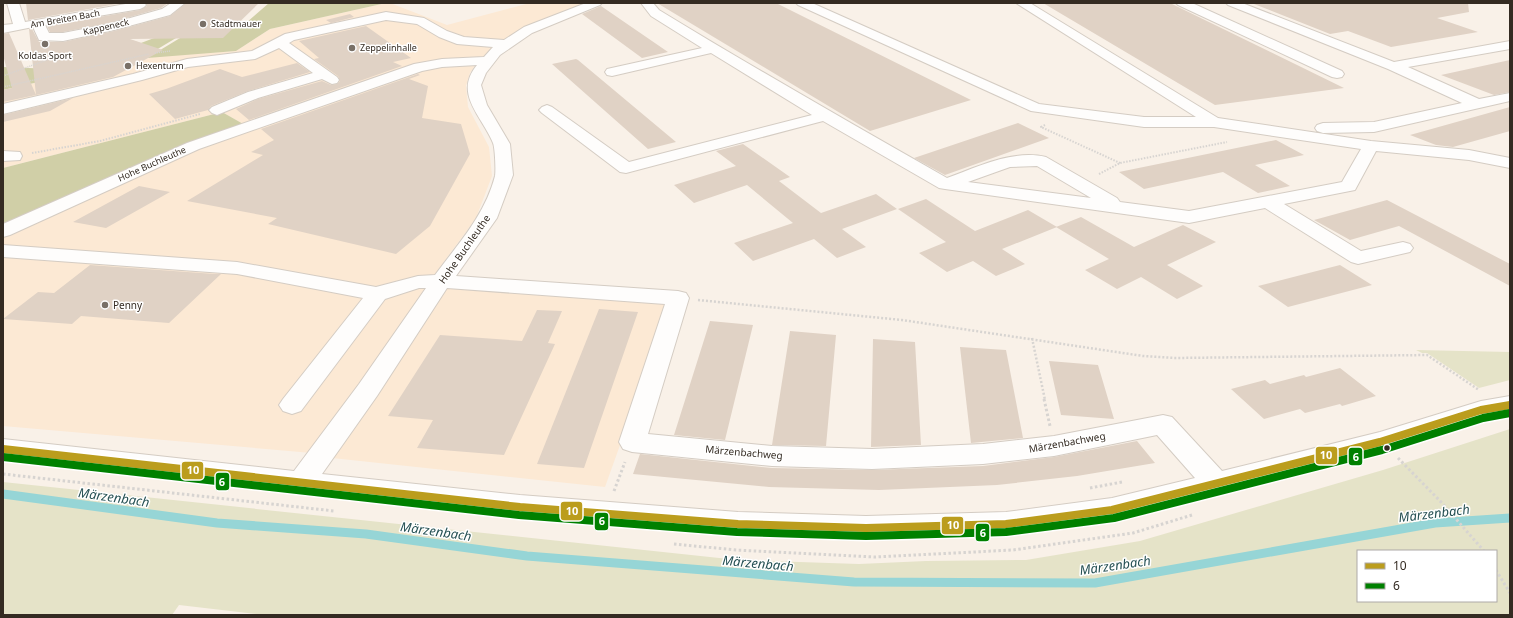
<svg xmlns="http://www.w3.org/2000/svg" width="1513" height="618" viewBox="0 0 1513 618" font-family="'Noto Sans',sans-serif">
<rect width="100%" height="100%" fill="#f9f1e8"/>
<path fill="#fce9d4" d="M386,3h4l57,22 83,-22h61l-93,41 -20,17 -8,12 -4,13 2,21 21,40 3,29 -16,42 -41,56 -123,179 -309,-27v-193l242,-108 -23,-13 -219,56v-78l155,-34 78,-5 34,-22z
M448,285l224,15 -67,187 -273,-29z"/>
<path fill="#e5e3c8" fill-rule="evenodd" d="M1416,350l94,2v28l-31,8 -52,-35h-5z
M1510,429v186h-1245l-86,-10 -7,10h-169v-133l735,78 121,4 67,-3 100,-1 114,-19 243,-71zM1358,551h138v50h-138z"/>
<path fill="#d0cfa7" d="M269,3h117l-116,26 -34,22 -89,7 38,-23 31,-11 30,-1z
M162,35h19l-40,24 -138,31v-23l51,2 58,-15z
M222,112l23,13 -242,103v-60z"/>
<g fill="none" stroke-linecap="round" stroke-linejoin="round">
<path stroke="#96d5d6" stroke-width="9" d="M3,494l214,29 149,11 161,22 327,26 241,1 340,-60 75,-5"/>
</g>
<path fill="#e0d2c5" d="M26,3h96l-94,17z
M146,3h22l-7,5 -52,15 -46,9h-13l-3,-6 93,-16 7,-4z
M186,3h73l-36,35 -93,1 33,11 -50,27 -77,18 -7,-66h3l7,13h24l51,-11 56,-15z
M657,3h119l195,97 -101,31z
M1043,3h127l174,85 -129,17z
M1255,3h213l1,9 -32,6 41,14 -87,15 -43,-16 -18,3 -76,-30z
M601,6l67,46 -26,6 -60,-44z
M350,14l4,3 -23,6 -5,-3z
M366,26l45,32 -18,4 9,4 -153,54 -13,-11 22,-10 64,-18 9,4 6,-1 3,-3 -2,-5 -24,-17 5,-1 -20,-17z
M9,33l27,62 -33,7v-12l9,-2 -9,-33v-21z
M576,59l2,1 98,82 -28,7 -96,-85z
M1510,60v32l-16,3 -53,-20z
M297,63l13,9 -62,19 -37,15 -3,4 -33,9 -26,-25 17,-5 54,-20 22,8z
M418,74l2,1 -11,4 19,7 -6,32 39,6 9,30 -40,72 -34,28 -128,-30 9,-6 -90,-17 76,-46 -12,-3 23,-12 -13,-11z
M73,98l-23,13 -47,11v-7z
M1510,107v24l-57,16 -17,-2 -26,-10z
M1018,123l31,15 -104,37 -31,-17z
M1276,140l28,15 -49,10 35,21 -32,7 -35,-21 -79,17 -25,-17z
M743,144l47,33 -11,4 42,32 55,-19 21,15 -55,20 24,18 -29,11 -23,-19 -61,22 -19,-18 59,-20 -46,-38 -53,18 -20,-18 62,-19 -20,-15z
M139,186l31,6 -64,36 -33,-6z
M926,199l49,32 53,-21 29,17 -55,22 23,15 -29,12 -23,-15 -26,11 -28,-19 27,-11 -48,-33z
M1387,200l123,64v22l-111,-60 -49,14 -36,-20z
M1081,217l53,30 49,-22 33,17 -49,23 36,21 -26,13 -36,-22 -24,12 -32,-19 24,-11 -53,-32z
M90,265l125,9h6l-52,49 -88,-7 -9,8 -69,-5 35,-27 16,1z
M1340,265l32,20 -84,22 -30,-21z
M599,309l39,3 -54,156 -47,-4z
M537,310l25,1 -14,32 7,1 -51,111 -87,-7 16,-28 -45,-4 52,-81 82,6z
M710,321l43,4 -28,115 -51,-5z
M790,331l46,4 -10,111 -54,-1z
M873,339l42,3 6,103 -50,2z
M960,347l46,3 17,88 -52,5z
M1049,361l49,4 16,54 -53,-4z
M1340,368l36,28 -34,10 -2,-2 -35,9 -5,-4 -36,10 -33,-30 34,-9 5,4 34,-9 2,2z
M1137,441l18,22 -78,13 -80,9 -118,5 -110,-3 -136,-13 7,-20 132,14 100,2 111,-4 71,-9z"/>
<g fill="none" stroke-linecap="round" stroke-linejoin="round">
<defs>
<path id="minor" d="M7,3h12l6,19 106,-19h13l2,2 -2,2 -4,2 -95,16 4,8h14l46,-9 53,-15 9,-6h14l-15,12 -56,15 -51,11 -24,-1 -6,-13 -30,6v-8l10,-1z
M586,3h16l-2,2 -68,28 -32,22 -14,18 -5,12 6,20 23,39 3,31 -16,43 -41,58 222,15 8,2 3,5 -41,136 124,12 100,3 111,-5 71,-8 109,-21 9,2 50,54 158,-39 101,-31 29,-5v18l-27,5 -103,33 -268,70 -106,14 -140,4 -128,-4 -218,-17 -517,-60v-20l291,32 65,-87 67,-96h-7l-34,11 -84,112 -9,3 -9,-3 -4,-6 4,-6 80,-101 -126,-24 -234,-17v-12l234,17 139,25 42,-11 17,-1c23,-31 50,-60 60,-99 1,-6 0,-28 -2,-33 -11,-27 -40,-49 -16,-78l-35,2 -20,4 -223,78 -189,86 -7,2v-13l184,-81 227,-79 28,-5 42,-2 9,-10 -36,-3 -18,-7 -22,-13 -31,-4 -92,20 -5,3 48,34 2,3 -2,3 -5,1 -10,-5 -64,19 -41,17 -5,-2 -3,-3 3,-3 36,-15 65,-19 -34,-25 -24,11 -67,8 -46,13 -139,34v-10l130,-30 54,-15 65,-8 33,-17 101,-22 38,6 23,13 17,6 40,3 20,-13zM447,288l218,16 -46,138 4,7 9,3 140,14 100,3 111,-5 71,-8 103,-21 38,43 -83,20 -106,14 -140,4 -128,-4 -218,-17 -198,-21 55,-78z
M641,3h12l6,7c95,58 191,113 288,168 30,-11 66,-29 99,-21l71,41 3,4 69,9 153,-29 19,-33 -147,-22h-70l-113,-16 -233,-106 -2,-2h16l227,101 105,13h52l-180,-114h14l188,115 153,23 98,9 41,8v10l-41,-8 -93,-9 -21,39 -71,14 77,47 42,-9 7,2 3,4 -3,4 -52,12 -7,-2 -86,-54 -76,15 -244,-34 -6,-1 -116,-67 -197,52 -6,-1 -78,-59 -3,-3 3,-3 5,-2 5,2 77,55 183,-47 -101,-62 -99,23 -5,-1 -2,-3 2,-3 95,-21 -51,-32zM1037,166l54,32 -123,-16 42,-15z
M1176,3h16l150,68 2,3 -2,3 -5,1 -5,-1 -154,-72z
M1226,3h16l152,59 116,-21v8l-102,18 71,32 31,-6v8l-136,31 -51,1 -6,-2 -2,-3 2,-3 6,-2 51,-1 88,-19 -74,-34 -160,-64z
M3,151l17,1 2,4 -2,4 -17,1z"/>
</defs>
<use href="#minor" stroke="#d4ccc3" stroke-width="2"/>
<path stroke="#d7d4d1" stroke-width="1.5" stroke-dasharray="1 1" stroke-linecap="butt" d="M155,53l15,-2
M3,76l63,-23
M3,87l146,-33"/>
<path stroke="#d7d4d1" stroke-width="2" stroke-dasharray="1.5 1.5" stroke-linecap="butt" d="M1045,125l-4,2 79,36
M32,153l68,-12 100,-27
M1099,174l21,-11 107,-21"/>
<path stroke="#d7d4d1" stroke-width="2.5" stroke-dasharray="2 2" stroke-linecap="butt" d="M698,300l204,20 241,36 32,2 252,-3 52,35
M1032,338l13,62"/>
<path stroke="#d7d4d1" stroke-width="3" stroke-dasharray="2.5 2.5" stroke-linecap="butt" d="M1044,399l6,27
M1398,458l44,45 42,48
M3,474l331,37
M1090,488l32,-6
M614,491l11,-29
M674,544l62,6 139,7 138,-7 120,-17 59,-18
M1496,570l14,23"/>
<use href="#minor" fill="#fefdfc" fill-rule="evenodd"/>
<defs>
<path id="bus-1" d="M3,449l517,58 218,17 128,4 140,-4 106,-14 268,-68 101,-32 29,-5"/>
<path id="bus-2" d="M3,457l516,58 218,17 129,4 140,-4 108,-14 268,-68 101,-32 27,-5"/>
</defs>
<use href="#bus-1" stroke="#fff" stroke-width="11"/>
<use href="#bus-2" stroke="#fff" stroke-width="11"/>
<use href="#bus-1" stroke="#bb9d1d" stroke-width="8"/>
<use href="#bus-2" stroke="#008000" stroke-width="8"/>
</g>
<g fill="#797067" stroke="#fff" stroke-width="1.5">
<circle cx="203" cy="24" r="4"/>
<circle cx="45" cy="44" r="4"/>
<circle cx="352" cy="48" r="4"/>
<circle cx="128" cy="66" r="4"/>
<circle cx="105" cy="305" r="4"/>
</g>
<circle fill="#342b22" stroke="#fff" stroke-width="1.5" cx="1387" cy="448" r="3.5"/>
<g text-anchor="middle" stroke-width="3" stroke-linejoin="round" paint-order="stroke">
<g font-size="9" fill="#342b22" stroke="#fff">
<text transform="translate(65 19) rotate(-10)" y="3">Am Breiten Bach</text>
<text transform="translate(106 27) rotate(-13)" y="3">Kappeneck</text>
<text transform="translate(152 164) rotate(-24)" y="3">Hohe Buchleuthe</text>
</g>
<g font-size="9" fill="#342b22" stroke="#fff" text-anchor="start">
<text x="211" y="27">Stadtmauer</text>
<text x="360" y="51">Zeppelinhalle</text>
<text x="45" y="59" text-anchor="middle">Koldas Sport</text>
<text x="136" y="69">Hexenturm</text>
</g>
<g font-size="10" fill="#342b22" stroke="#fff">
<text transform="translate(464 249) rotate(-55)" y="4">Hohe Buchleuthe</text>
<text transform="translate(1067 442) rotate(-10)" y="4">Märzenbachweg</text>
<text transform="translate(744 452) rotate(5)" y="4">Märzenbachweg</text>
</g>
<g font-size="10" fill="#342b22" stroke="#fff" text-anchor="start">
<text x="113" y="309">Penny</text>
</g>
<g font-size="13" font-style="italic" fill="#255053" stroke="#fff">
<text transform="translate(114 497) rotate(8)" y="5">Märzenbach</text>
<text transform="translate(1434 513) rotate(-7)" y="5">Märzenbach</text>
<text transform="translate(436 531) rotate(8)" y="5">Märzenbach</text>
<text transform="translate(758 563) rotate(5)" y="5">Märzenbach</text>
<text transform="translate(1115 565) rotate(-8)" y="5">Märzenbach</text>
</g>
</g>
<g stroke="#fff" stroke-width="1.5">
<rect x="1315" y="446" width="23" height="19" rx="4" fill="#bb9d1d"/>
<rect x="1348" y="447" width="15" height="19" rx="4" fill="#008000"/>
<rect x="181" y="461" width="23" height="19" rx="4" fill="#bb9d1d"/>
<rect x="215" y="472" width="15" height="19" rx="4" fill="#008000"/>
<rect x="560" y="501" width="23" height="20" rx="4" fill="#bb9d1d"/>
<rect x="594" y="512" width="15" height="19" rx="4" fill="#008000"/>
<rect x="941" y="516" width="23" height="19" rx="4" fill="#bb9d1d"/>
<rect x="975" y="523" width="15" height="19" rx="4" fill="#008000"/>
</g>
<g font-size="11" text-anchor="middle" font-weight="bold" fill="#fff">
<text x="1326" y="459">10</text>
<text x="1356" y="461">6</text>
<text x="193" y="474">10</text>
<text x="222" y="486">6</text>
<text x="572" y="515">10</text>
<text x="602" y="525">6</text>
<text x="953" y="529">10</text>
<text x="983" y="537">6</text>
</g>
<rect width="1513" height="618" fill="none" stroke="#342b22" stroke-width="8"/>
<rect x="1357" y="550" width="140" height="52" fill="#ffffff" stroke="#aeaaa7"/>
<rect x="1365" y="563" width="20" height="6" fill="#bb9d1d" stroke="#aeaaa7"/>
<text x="1393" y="570" font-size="12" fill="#342b22">10</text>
<rect x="1365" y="583" width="20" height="6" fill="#008000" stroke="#aeaaa7"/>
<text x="1393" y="590" font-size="12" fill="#342b22">6</text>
</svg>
